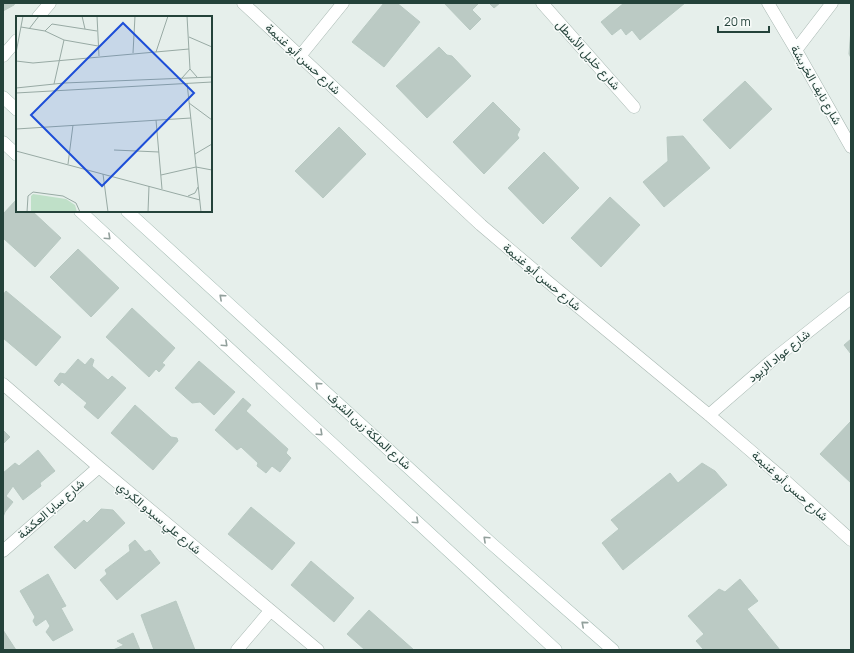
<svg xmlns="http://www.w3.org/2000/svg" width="854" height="653" viewBox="0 0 854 653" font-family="Manrope,Vazirmatn,sans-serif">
<rect width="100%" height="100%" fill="#e6efeb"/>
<path fill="#bbcac4" stroke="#b8c9c2" d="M3,3h12l-1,2 -11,6z
M384,3h13l23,19 -36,45 -32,-25z
M444,3h35l-7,7 9,9 -11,11z
M489,3h11l-6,5z
M624,3h61l-45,37 -8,-10 -6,5 -5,-7 -9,7 -11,-13z
M851,29v29l-2,-4z
M439,47l8,8 5,1 19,20 -44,42 -31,-32z
M745,81l27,28 -42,40 -27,-29z
M493,102l27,27 -3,6 2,3 -35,36 -31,-32z
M339,127l27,27 -43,44 -28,-27z
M683,136l27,32 -46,39 -21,-25 25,-21 -1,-24z
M544,152l35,36 -36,36 -35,-36z
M610,197l30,28 -39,42 -30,-29z
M17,199v12h15l29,27 -26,29 -32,-29v-24z
M78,249l41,39 -28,29 -41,-40z
M6,291l55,46 -25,29 -33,-28v-43z
M132,308l43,40 -13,15 3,2 -6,7 -3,-3 -7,8 -43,-40z
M851,339v15l-7,-9z
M91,358l3,2 -2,6 16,14 4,-4 14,12 -28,31 -14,-12 3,-4 -25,-21 -3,4 -5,-5 6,-8 5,1 13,-15 7,6z
M199,361l36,31 -21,23 -14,-13 -8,1 -17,-15z
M243,398l8,7 -5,6 42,38 -2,4 5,5 -11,14 -8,-6 -6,7 -9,-7 1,-3 -17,-16 -4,3 -22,-20z
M135,405l36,32 6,1 1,3 -25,29 -42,-37z
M851,421v62l-31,-29z
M3,430l7,7 -7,7z
M38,450l17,21 -15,12 1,3 -18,14 -10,-14 -7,10 7,6 -8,10 -2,5v-44l12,-10 4,3z
M702,463l13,8 12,14 -104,85 -21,-27 17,-14 -8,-9 59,-47 8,10z
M251,507l44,36 -23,27 -44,-36z
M101,509l12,1 12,13 -50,46 -21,-22 30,-27 3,3z
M135,540l10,12 5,-2 10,13 -43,37 -17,-20 7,-6 -2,-4 25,-19 -1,-6z
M311,561l43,37 -20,24 -43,-37z
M48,574l18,32 -5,2 12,22 -20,11 -7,-9 4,-6 -4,-7 -10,7 -3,-5 2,-4 -15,-26z
M740,579l18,22 -11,8 33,41h-76l-8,-9 8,-7 -16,-18 31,-27 6,3z
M176,601l19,49h-41l-13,-35z
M369,610l45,40h-49l-18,-16z
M3,630l13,20h-13z
M133,633l7,17h-27l11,-5 -7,-4z"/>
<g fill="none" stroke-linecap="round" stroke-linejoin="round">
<defs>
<path id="minor" d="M243,3l238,222 66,56 162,134 71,61 71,64
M542,3l92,104
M768,3l28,47 55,97
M38,17l12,-14
M796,50l36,-47
M3,56l14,-16
M300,56l43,-53
M3,384l96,83 219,183
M709,415l61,-53 81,-64
M3,551l96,-84
M237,650l33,-39"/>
<path id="secondary" d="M3,97l14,13
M3,142l14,13
M80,211l476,439
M127,211l365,333 121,106"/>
</defs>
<use href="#minor" stroke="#a8b8b2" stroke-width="13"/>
<use href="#secondary" stroke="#a4bbb3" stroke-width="13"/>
<use href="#minor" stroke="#fff" stroke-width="12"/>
<use href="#secondary" stroke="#fff" stroke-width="12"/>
</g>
<defs><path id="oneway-chevron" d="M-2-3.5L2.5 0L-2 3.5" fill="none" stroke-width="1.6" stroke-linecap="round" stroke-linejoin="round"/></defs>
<g stroke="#92a09c">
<use href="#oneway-chevron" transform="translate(108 237) rotate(43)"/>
<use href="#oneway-chevron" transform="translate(222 297) rotate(-138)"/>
<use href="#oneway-chevron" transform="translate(225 344) rotate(43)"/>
<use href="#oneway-chevron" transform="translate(318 385) rotate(-138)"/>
<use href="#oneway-chevron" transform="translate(320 433) rotate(43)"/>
<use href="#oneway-chevron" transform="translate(416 521) rotate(43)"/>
<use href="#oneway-chevron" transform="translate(486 539) rotate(-137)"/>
<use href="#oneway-chevron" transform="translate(584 624) rotate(-139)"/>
</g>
<g text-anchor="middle" stroke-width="3" stroke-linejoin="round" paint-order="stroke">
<g font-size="12" fill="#24423a" stroke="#f7fbf9">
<text transform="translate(588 55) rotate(48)" y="4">شارع خليل الأسطل</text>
<text transform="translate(303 59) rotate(43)" y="4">شارع حسن أبو غنيمة</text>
<text transform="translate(816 85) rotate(60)" y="4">شارع نايف الخريشة</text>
<text transform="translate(542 277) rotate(40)" y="4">شارع حسن أبو غنيمة</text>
<text transform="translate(779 356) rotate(-39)" y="4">شارع عواد الزيود</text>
<text transform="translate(369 431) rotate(42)" y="4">شارع الملكة زين الشرف</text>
<text transform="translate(790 486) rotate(42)" y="4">شارع حسن أبو غنيمة</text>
<text transform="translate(51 509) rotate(-41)" y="4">شارع سابا العكشة</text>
<text transform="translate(159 518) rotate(40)" y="4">شارع علي سيدو الكردي</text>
</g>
</g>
<g transform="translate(16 16)">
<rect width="196" height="196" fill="#e6efeb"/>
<path d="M17,178l33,5 9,6 2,7h-46v-16z" fill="#bfe0c8"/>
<path fill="none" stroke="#98aaa4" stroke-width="1" d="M66,0l3,13M81,0l2,40M171,0l3,53 7,8M5,11l24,4 19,9 34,6M13,13l10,-13M29,15l7,-7 45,7M173,21l23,10M140,36l12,-36M0,37l7,-37M117,37l2,-37M0,45l17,2 156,-14M166,62l8,-9M171,67l14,129M38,68l10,-44M0,72l48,-5 148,-6M0,77l196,-11M173,87l23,17M140,104l6,69M0,113l175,-11M98,134l45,2M0,135l184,49M179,138l17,-10M52,148l5,-39M87,158l5,38M145,159l35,-8 16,3M172,180l7,-3 3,-6M11,196l1,-16 5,-4 30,4 13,7 4,9M132,196l1,-26"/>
<path fill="#1d4ed8" fill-opacity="0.15" stroke="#1d4ed8" stroke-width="2" d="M107,7l71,70 -92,93 -71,-71z"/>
<rect width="196" height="196" fill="none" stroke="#24423a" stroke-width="2"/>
</g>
<rect width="854" height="653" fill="none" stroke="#24423a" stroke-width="8"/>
<path d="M718 26v6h51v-6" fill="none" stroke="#24423a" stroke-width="2"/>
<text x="724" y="26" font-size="12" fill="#24423a" stroke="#f7fbf9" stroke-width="3" paint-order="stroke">20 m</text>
</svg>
